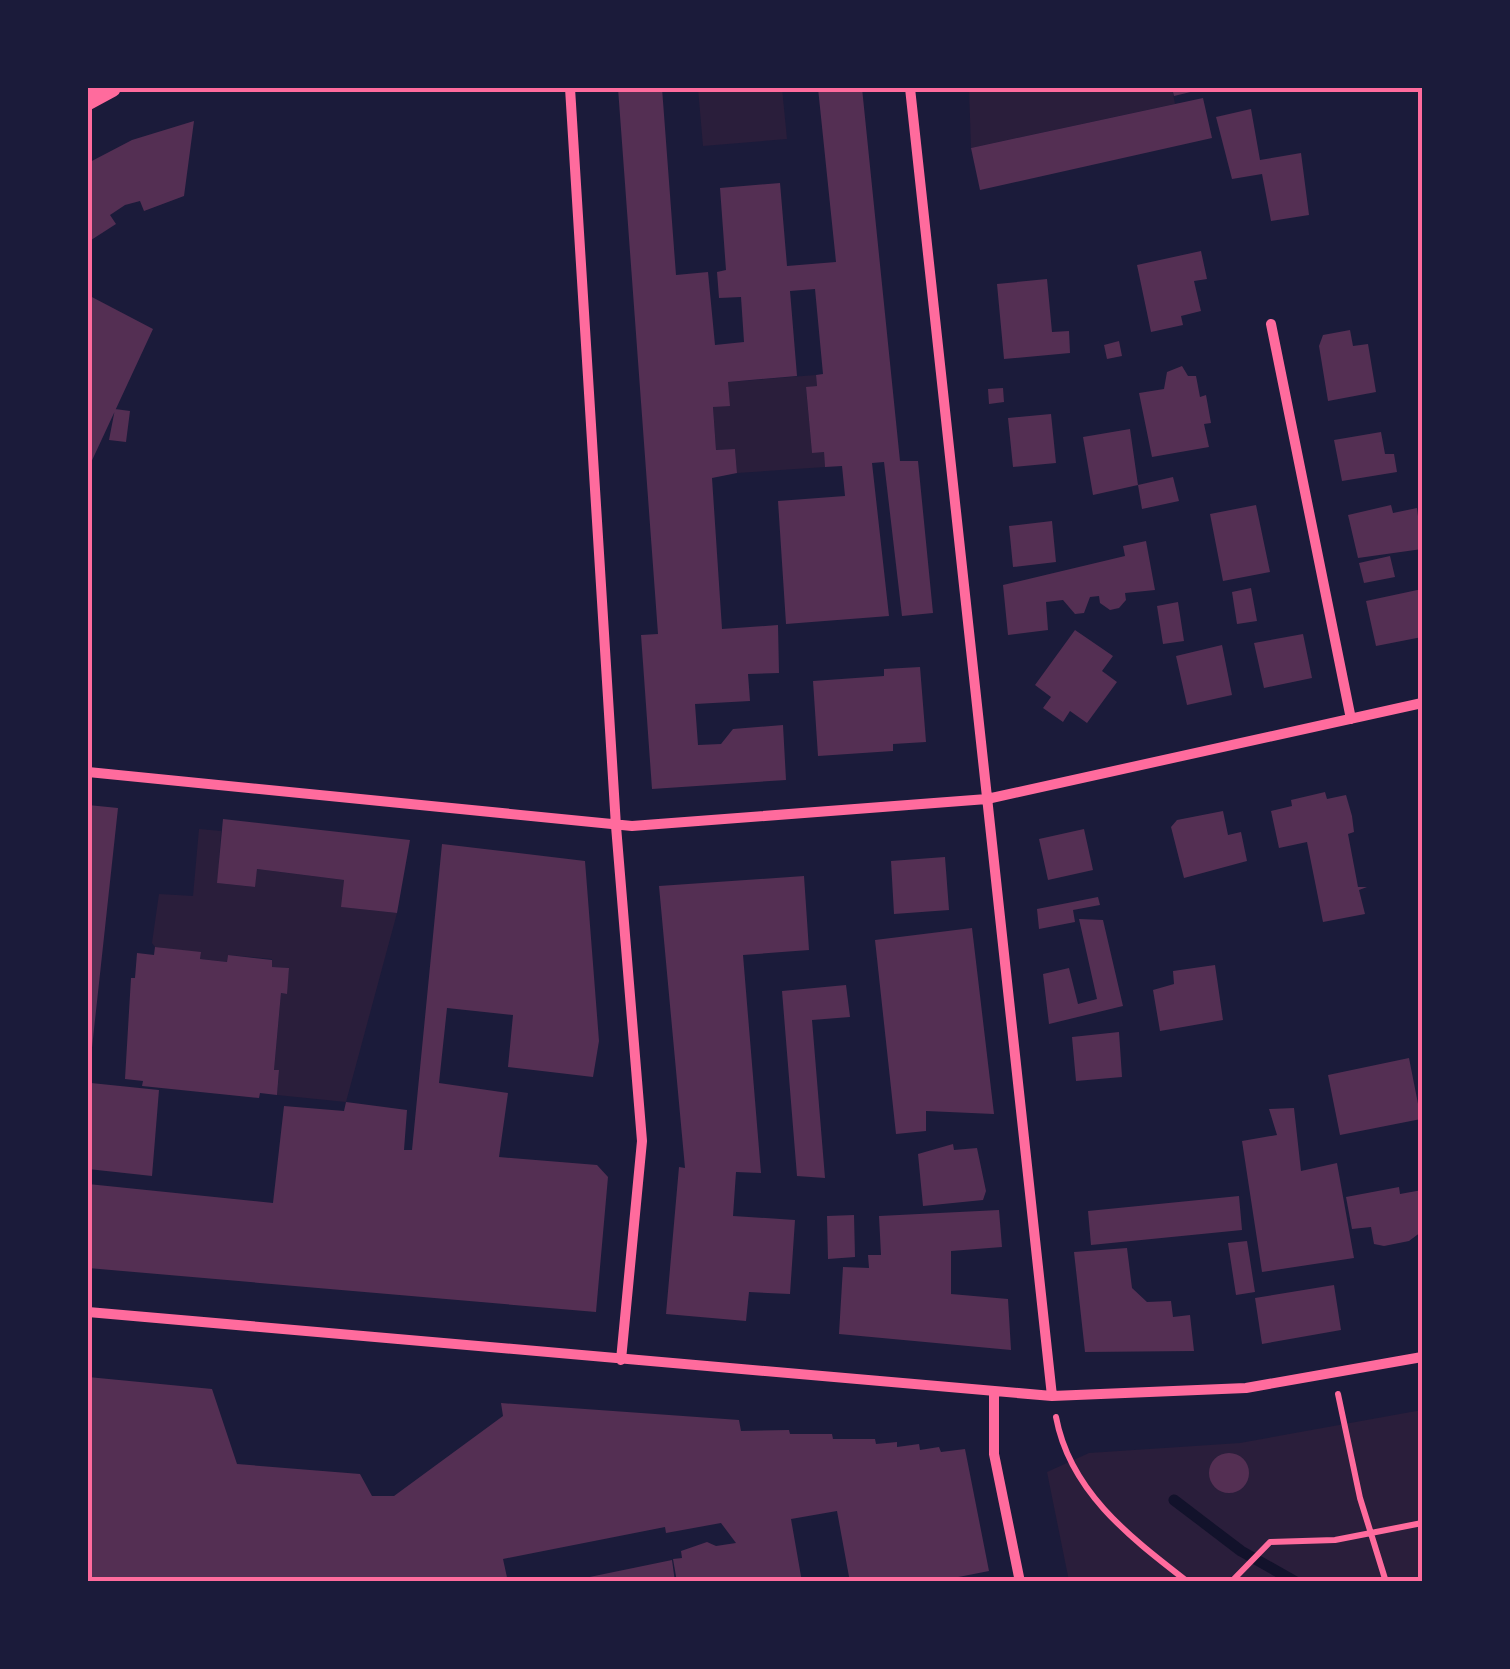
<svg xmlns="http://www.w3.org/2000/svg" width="1510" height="1669" viewBox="0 0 1510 1669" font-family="'PT Sans Narrow',sans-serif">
<rect width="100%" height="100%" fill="#1b1b3a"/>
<path fill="#2a1e3b" d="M698,88h84l5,51 -84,7z
M969,88h203l3,16 -204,44z
M816,375l1,11 -11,2 6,64h12l1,15 -88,6 -2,-24 -19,1 -3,-43 15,-25z
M199,829l22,2 -3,52 36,4 3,-18 87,11 -2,27 55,6 -51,189 -69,-7 2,-24 -5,-1 7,-77 5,1 3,-26 -17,-1v-8l-44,-4 -1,7 -27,-3 1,-6 -46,-6 -3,-4 7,-49 34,2z
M1422,1410v171h-353l-22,-109 42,-19 151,-10z"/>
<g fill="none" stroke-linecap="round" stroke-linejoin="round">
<path stroke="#12122b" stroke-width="11" d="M1174,1500l67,51 55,31"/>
</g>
<path fill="#542f53" d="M618,88h44l14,187 32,-3 7,73 29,-3 -3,-45 -22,1 -2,-26 9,-2 -6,-82 60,-5 7,83 49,-4 -18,-174h44l38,373h18l15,152 -31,3 -18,-154 -12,1 17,153 -103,8 -8,-123 67,-5 -3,-30 -17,1 -1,-15 -12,1 -6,-66 11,-1 -1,-11 7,-1 -8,-85 -25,2 7,85 -69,6 2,24 -17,1 3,43 19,-1 2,24 -25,5 10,151 56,-4 1,48 -31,1 2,27 -55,3 3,41 23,-1 12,-15 50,-4 3,55 -134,9 -11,-154 17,-1z
M1172,88h31v1l-29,7z
M1203,98l9,40 -232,52 -9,-42z
M1251,109l9,51 41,-7 8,62 -38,6 -9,-47 -30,5 -16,-62z
M194,121l-10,75 -40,15 -4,-10 -15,4 -15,10 6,9 -28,18v-79l44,-23z
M1201,251l6,28 -13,2 7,30 -20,5 2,9 -32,7 -14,-67z
M1047,279l5,53 17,-1 1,22 -66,6 -7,-75z
M88,295l65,34 -65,140z
M1350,330l3,16 15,-2 8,48 -48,9 -9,-55 4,-11z
M1119,341l3,15 -15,3 -3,-14z
M1182,366l6,10h8l4,21 6,-2 5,28 -7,1 5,23 -57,10 -13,-64 25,-4 3,-17z
M1003,388l1,14 -15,2 -1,-15z
M115,409l15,2 -4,31 -17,-2z
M1051,414l5,49 -43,4 -5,-49z
M1130,429l8,56 -45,10 -10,-58z
M1381,432l4,22h9l3,18 -55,9 -8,-41z
M1173,477l6,24 -37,8 -4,-24z
M1256,505l14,67 -47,9 -13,-67z
M1391,505l2,8 24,-5 5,41 -64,9 -10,-43z
M1052,521l4,41 -43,5 -4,-41z
M1146,541l9,49 -30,3 1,7 -7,8 -9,2 -10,-7 -1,-7 -9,1 -6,16 -9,1 -12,-14 -17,2 2,28 -40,5 -5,-50 122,-29 -2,-10z
M1390,556l5,21 -31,6 -5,-20z
M1251,588l6,33 -20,3 -5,-32z
M1422,589v48l-46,9 -10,-45z
M1178,602l6,39 -21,3 -6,-38z
M1075,630l38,26 -11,15 15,11 -30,41 -17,-12 -7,11 -20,-14 8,-11 -16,-12z
M1303,634l9,44 -48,10 -10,-45z
M1222,645l10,50 -45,10 -11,-49z
M920,667l6,75 -33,2v7l-75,5 -5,-75 71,-5v-7z
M1325,792l2,7 19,-4 6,21 2,16 -6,2 10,53h9l-8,3 6,24 -42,8 -16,-80 -28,6 -8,-37 21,-5 -1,-6z
M88,805l30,3 -28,258h-2z
M1223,811l5,24 13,-3 6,29 -63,17 -13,-51 6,-7z
M223,819l187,21 -13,73 -56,-6 3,-27 -87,-11 -2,18 -38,-4z
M1084,829l9,41 -45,10 -9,-41z
M442,844l143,17 14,180 -6,36 -85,-10 5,-52 -66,-7 -8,75 69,10 -9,64 98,8 11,12 -12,135 -508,-44v-84l185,19 11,-97 60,5 2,-9 61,8 -3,40h8z
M945,857l4,53 -55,4 -3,-53z
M804,876l5,74 -66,5 18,218 -25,-1 -3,44 62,4 -5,74 -41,-2 -3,29 -80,-7 13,-147 6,1 -26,-282z
M1098,897l2,8 -27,5 2,12 -36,7 -2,-20z
M1079,919l24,1 20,86 -74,18 -6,-50 26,-6 9,36 19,-5z
M972,928l22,186 -68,-3v20l-30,3 -21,-194z
M155,947l46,5 -1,7 27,3 1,-7 44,5v7l17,1 -2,26 -6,-1 -7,77h5l-2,25 -17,-2 -1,5 -117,-12 1,-5 -18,-2 6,-101h4l2,-25 17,2z
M1215,965l8,55 -63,11 -7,-41 21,-6 -1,-13z
M846,985l4,32 -38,3 13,158 -28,-2 -15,-185z
M1119,1032l3,45 -46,4 -4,-44z
M1409,1058l12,61 -81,16 -12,-60z
M91,1083l68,7 -7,86 -64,-7z
M1294,1108l7,63 36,-8 17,95 -92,14 -20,-131 35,-6 -8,-26z
M953,1144l1,6 23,-2 9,43 -3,9 -60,6 -5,-52z
M1399,1187l1,7 22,-4 -1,42 -12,9 -25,5 -10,-2 -3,-17 -19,2 -6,-32z
M1239,1196l3,34 -151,15 -3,-34z
M999,1210l3,37 -51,4v43l57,5 3,51 -172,-16 4,-67 26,1 -1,-13h13l-2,-39z
M854,1215l1,42 -27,2 -1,-43z
M1247,1241l8,51 -19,3 -8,-52z
M1127,1248l5,40 15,14 24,-1 2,16 17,-2 4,36 -109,1 -11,-100z
M1334,1285l7,45 -79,14 -7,-46z
M88,1377l124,12 25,75 123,10 12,22h22l109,-80 -2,-13 238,17 2,11 48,-1 1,4h42l1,5h42l1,5 21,-2v5l22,-3 1,6 19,-3 2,5 24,-3 24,122 -56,11h-83l-13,-71 -46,8 11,63h-125l-4,-23 9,-1 -1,-7 26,-9 9,4 20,-3 -15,-20 -55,10 -1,-6 -162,32 5,23h-420z
M1209 1473a20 20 0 1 1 40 0a20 20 0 1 1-40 0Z
M672,1560l3,22h-100v-2z"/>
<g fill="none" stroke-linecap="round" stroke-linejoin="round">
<path stroke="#ff6b9d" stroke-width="6" d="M1338,1394l22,104 26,84
M1056,1417c14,75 74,120 132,165
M1231,1582l39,-40 65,-2 87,-17"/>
<path stroke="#ff6b9d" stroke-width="10" d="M570,88l46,738 26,315 -21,219
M910,88l142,1308
M1271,324l80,395
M88,772l544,54 355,-27 435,-96
M88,1312l964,84 194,-8 176,-31
M994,1393v61l26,128"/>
<path stroke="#ff6b9d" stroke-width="18" d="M88,101l24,-13"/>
</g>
<rect width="1510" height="1669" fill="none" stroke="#1b1b3a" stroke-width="180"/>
<rect x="90" y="90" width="1330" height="1489" fill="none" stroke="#ff6b9d" stroke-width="4"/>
</svg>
